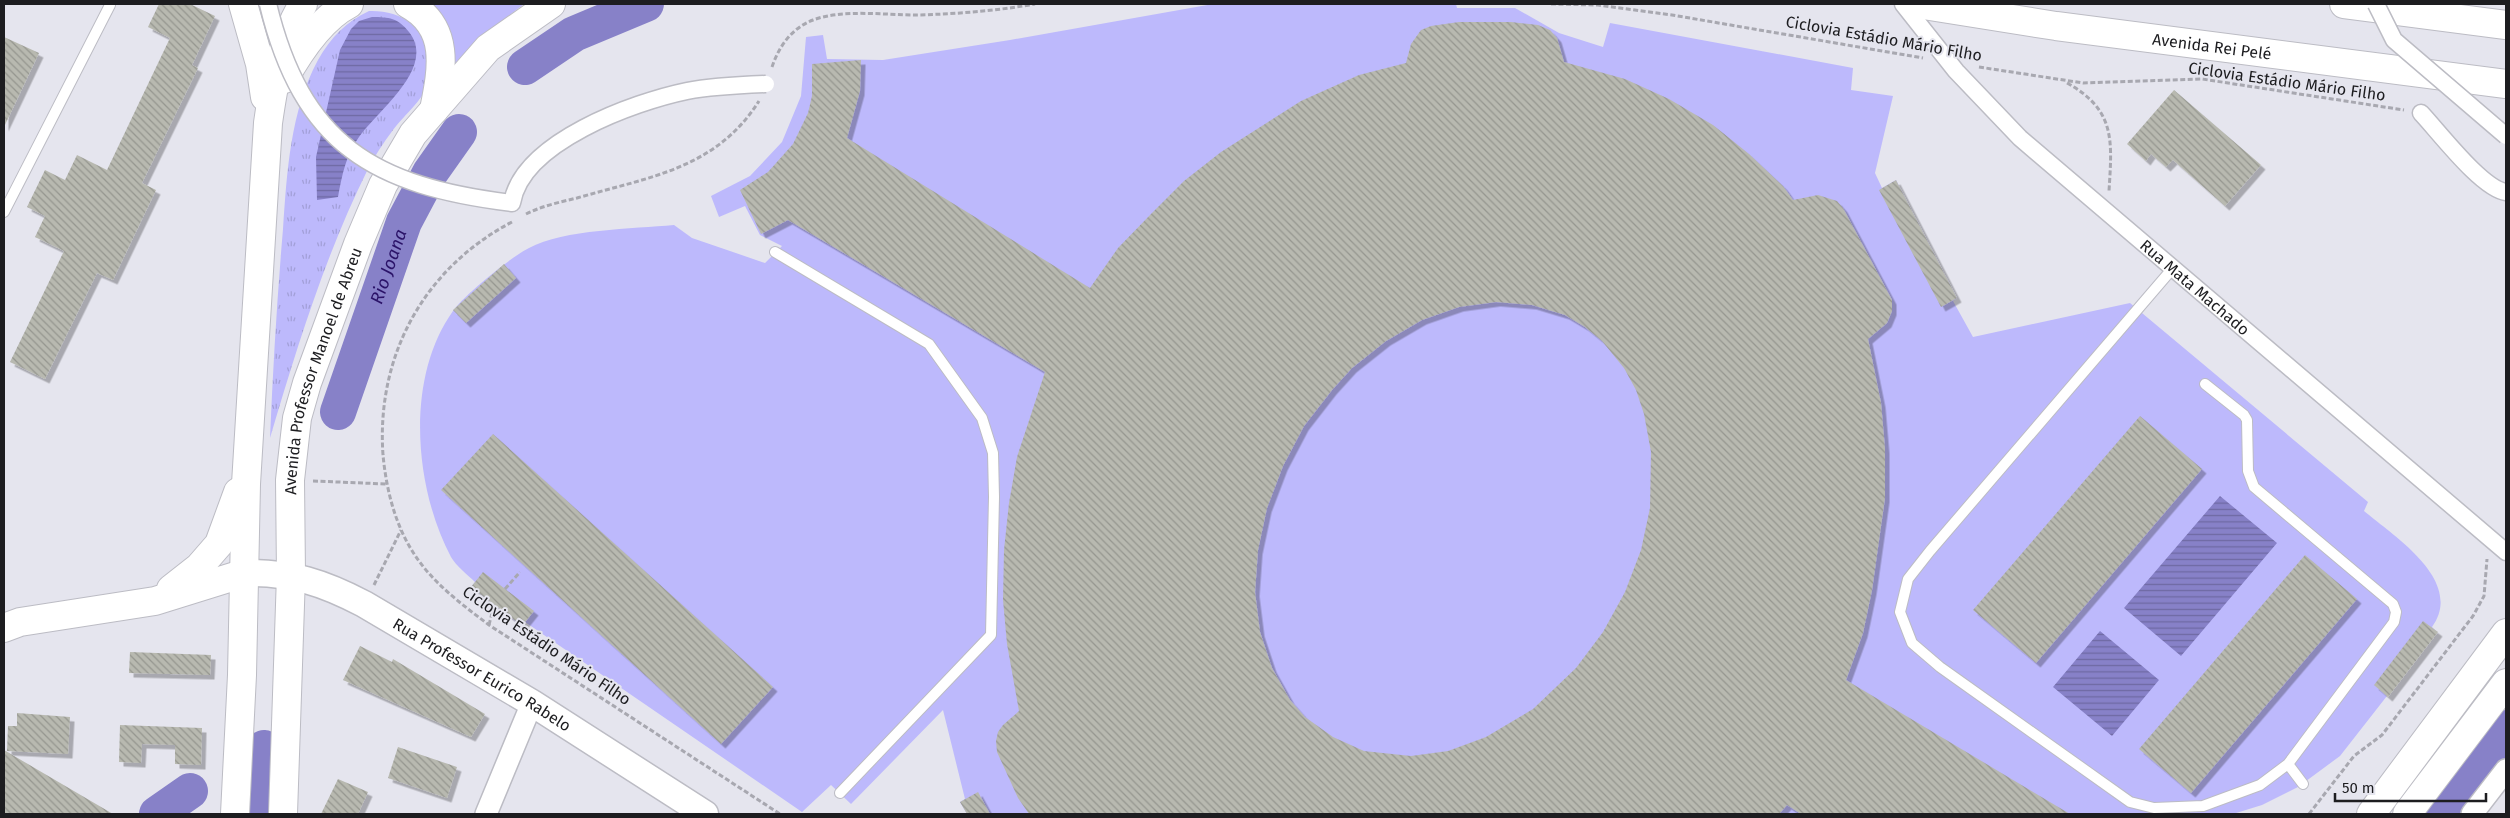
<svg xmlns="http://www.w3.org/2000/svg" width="2510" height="818" viewBox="0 0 2510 818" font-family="'Fira Sans',sans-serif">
<defs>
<pattern id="park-tufts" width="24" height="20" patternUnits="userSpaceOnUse" patternTransform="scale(1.25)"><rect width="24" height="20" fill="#bdb9fc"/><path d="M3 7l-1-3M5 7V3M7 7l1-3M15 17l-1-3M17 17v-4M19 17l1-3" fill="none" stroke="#a29fd8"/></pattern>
<pattern id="water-rules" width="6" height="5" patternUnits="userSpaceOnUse" patternTransform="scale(1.25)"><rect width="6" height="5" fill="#8781c8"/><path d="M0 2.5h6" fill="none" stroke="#6e69a2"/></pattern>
<pattern id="building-back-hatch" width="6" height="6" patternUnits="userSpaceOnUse" patternTransform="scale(1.25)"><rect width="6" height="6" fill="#b8b9b0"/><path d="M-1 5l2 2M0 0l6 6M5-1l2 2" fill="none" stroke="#95968f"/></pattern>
<filter id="shadow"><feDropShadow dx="4.5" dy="4.5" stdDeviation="0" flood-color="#0004"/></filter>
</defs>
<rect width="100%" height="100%" fill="#e5e5ee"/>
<path fill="#bdb9fc" d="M425,4h99l-47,36 -26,28z
M1213,4h243l1,4h58l44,25 44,14 7,-24 243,45 -2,22 42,6 -18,77 7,15 14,-8 61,118 -4,3 20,36 157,-34 238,199 -4,9c31,26 101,70 68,116l5,5 -97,124 -42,31 -36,18 -29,9h-1266l-7,-12 5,-3 -22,-89 -92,94 -20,-19 -29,27 -277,-190 -4,4 -50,-39 4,-5c-7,-7 -19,-16 -24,-25 -37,-70 -46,-179 2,-246 11,-16 58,-54 76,-63 35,-19 104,-19 145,-23l18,13 73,25 17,-17 -22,-11 -15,-29 -26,11 -8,-21 39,-20 32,-34 19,-46 5,-59 17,-2 4,24 56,1 127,-20z"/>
<path fill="url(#park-tufts)" d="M369,11c32,-1 56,15 60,48 0,6 2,14 1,19 -3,19 -26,37 -37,52 -10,13 -19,27 -26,41 -42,85 -70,176 -97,267 3,-70 7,-139 13,-209 4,-57 7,-117 35,-169 13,-23 28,-38 51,-49z"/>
<path fill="url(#water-rules)" d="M372,17c17,0 26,1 37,15 28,35 -31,78 -50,105 -13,18 -17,38 -21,60l-21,3 -1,-43 24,-107 11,-21 8,-8z
M2220,496l57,47 -96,113 -57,-48z
M2100,631l59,49 -47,56 -59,-49z"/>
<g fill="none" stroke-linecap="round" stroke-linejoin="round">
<g stroke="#8781c8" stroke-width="36">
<path d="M525,67l49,-33 72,-30"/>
<path id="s1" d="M338,412l66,-190 26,-49 29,-41"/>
<path d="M157,814l33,-23"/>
<path d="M260,814l4,-66"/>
<path d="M2442,814l64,-86"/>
</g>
</g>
<path fill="url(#building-back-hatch)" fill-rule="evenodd" filter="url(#shadow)" d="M159,4h31l25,12 -23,49 6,3 -56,115 14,7 -43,90 -16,-7 -52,106 -35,-17 54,-111 -29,-14 10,-21 -18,-9 18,-37 20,10 12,-25 30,15 63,-132 -22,-11z
M1459,22h52l27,3 12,5 7,8 7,24 61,17 44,20 44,26 36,29 34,32 10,14 25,-5 19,6 6,7 49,92v11l-5,12 -19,16 13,64 4,46v49l-13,92 -9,43 -17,47 224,134h-269l-14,-9 -8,9h-750l-11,-16 -21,-46 -1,-11 2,-9 5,-7 16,-14 -12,-67 -4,-44 1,-50 5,-47 8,-46 28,-85 -257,-152 -27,14 -21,-44 28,-18 25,-28 15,-31 4,-17v-32l49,-4 -1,31 -13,47 243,150 28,-40 33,-34 33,-33 37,-29 80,-51 58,-26 47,-12 5,-19 10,-14 10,-4zM1496,302l36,3 33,10 20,12 17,14 22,27 12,22 8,24 7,38 -1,56 -9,42 -16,42 -22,40 -27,36 -43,41 -47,28 -38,14 -37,5 -47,-5 -31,-14 -28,-20 -15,-17 -18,-32 -12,-36 -5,-40 3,-42 9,-42 16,-42 21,-40 28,-36 20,-22 34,-27 36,-21 37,-13z
M4,37l35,16 -35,74z
M2174,90l87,75 -36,41 -52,-46 -7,7 -15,-13 -5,7 -19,-17z
M1896,180l61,118 -16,9 -62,-117z
M504,264l12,14 -50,45 -13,-13z
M2140,416l62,53 -166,194 -63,-53z
M493,434l280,253 -52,57 -280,-254z
M2305,555l52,44 -166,194 -52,-44z
M483,572l51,39 -12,15 -51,-39z
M2423,621l15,11 -50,65 -14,-12z
M360,646l32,16 1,-3 92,55 -14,23 -128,-57z
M130,652l81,3 -1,20 -81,-2z
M17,713l53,4 -2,37 -61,-3 1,-25h9z
M120,725l82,3 -1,37 -26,-1v-19l-33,-1 -1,19 -22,-1z
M398,747l59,20 -10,31 -59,-20z
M4,750l109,64h-109z
M338,779l30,13 -10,22h-37z
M978,792l12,22h-23l-7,-12z"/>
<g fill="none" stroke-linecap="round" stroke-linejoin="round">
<defs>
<path id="service" d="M4,212l106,-207
M775,252l154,92 53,74 11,35 1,44 -3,138 -151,158
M2173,268l-243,283 -22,28 -8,33 12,31 28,24 190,135 24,6 49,-2 57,-21 28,-21 15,20
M2205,384l39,31 3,5 1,51 6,16 139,117 3,8 -2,10 -106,142"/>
<g id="pedestrian">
<path id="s2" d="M1903,4l53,67 64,67 486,414"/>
<path d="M2421,113c18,19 61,76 85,79"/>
</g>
<path id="minor" d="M486,814l46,-111
M2472,814l34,-44"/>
<g id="tertiary">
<path id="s3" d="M245,573c46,-1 79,10 119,31l168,99 173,111"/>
</g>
<path id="secondary" d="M2371,814l135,-181
M2407,814l99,-131"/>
<g id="primary">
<path d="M243,4l17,60 5,33"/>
<path d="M408,4c43,23 34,66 26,106"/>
<path id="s4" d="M1917,4l139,22 450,58"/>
<path d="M2344,4l162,21"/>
<path d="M284,79c15,-27 36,-60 65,-75"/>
<path d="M171,589l28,-22 20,-23 19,-52"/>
<path d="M4,628l16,-6 135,-21 90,-28"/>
<path d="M235,814l7,-139 4,-191 22,-361c6,-42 13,-82 35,-119"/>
<path id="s5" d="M283,814l8,-239 -1,-95 7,-62 10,-35 51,-139 25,-59 30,-51 75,-86 63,-44"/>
</g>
</defs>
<use href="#service" stroke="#bcbcc4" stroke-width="12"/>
<use href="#pedestrian" stroke="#bcbcc4" stroke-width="19"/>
<use href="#minor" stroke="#bcbcc4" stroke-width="24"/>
<use href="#tertiary" stroke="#bcbcc4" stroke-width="29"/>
<use href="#secondary" stroke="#bcbcc4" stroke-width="30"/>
<use href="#primary" stroke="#bcbcc4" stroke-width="30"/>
<path stroke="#a8a8b0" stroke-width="3" stroke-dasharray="5 2.5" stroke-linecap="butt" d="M1551,4l47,1 74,10 251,43
M772,67c7,-21 20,-39 41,-47 29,-11 72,-5 103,-5 41,-1 79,-4 119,-11
M1979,67l104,16 119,-4 202,31
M2067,83c49,27 45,58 42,108
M526,214c16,-8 34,-12 51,-16 72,-21 139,-29 182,-97
M512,222c-88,46 -136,134 -129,233 3,32 11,66 28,94 19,32 49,54 78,76l291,189
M313,481l74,3
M374,585l27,-55
M505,589l15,-17
M489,625l5,-20
M2309,814l45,-58 28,-21 91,-119 11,-20 3,-37"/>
<use href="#service" stroke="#fff" stroke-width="10"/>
<use href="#pedestrian" stroke="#fff" stroke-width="16"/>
<use href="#minor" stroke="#fff" stroke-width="21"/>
<use href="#tertiary" stroke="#fff" stroke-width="26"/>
<use href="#secondary" stroke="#fff" stroke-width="28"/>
<use href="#primary" stroke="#fff" stroke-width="28"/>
<defs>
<path id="pedestrian-bridge" d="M268,4c34,141 106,182 244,199 10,-61 122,-101 175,-112 26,-5 53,-6 79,-7
M2376,4l18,36 112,96"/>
</defs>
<use href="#pedestrian-bridge" stroke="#bcbcc4" stroke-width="19" stroke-linecap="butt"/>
<use href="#pedestrian-bridge" stroke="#fff" stroke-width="16"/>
</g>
<g text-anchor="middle" stroke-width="4" stroke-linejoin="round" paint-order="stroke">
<g font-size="16" fill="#1d1d20" stroke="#e5e5ee">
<text transform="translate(1884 38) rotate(10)" y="6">Ciclovia Estádio Mário Filho</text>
<text dy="6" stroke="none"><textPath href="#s4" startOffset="298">Avenida Rei Pelé</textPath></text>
<text transform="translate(2287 81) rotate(8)" y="6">Ciclovia Estádio Mário Filho</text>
<text dy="6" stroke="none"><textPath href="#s2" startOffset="408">Rua Mata Machado</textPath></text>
<text dy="6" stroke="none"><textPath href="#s5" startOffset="448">Avenida Professor Manoel de Abreu</textPath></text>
<text transform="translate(547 645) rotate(34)" y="6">Ciclovia Estádio Mário Filho</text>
<text dy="6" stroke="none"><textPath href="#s3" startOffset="262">Rua Professor Eurico Rabelo</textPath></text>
</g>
<g font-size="18" font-style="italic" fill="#2b1368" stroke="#e5e5ee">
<text dy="6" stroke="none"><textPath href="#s1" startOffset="154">Rio Joana</textPath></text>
</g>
</g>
<rect width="2510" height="818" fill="none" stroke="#1d1d20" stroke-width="10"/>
<path d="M2335 793v8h151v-8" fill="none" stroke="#1d1d20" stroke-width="2.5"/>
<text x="2342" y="793" font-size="15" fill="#1d1d20" stroke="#e5e5ee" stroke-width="4" paint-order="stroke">50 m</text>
</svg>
